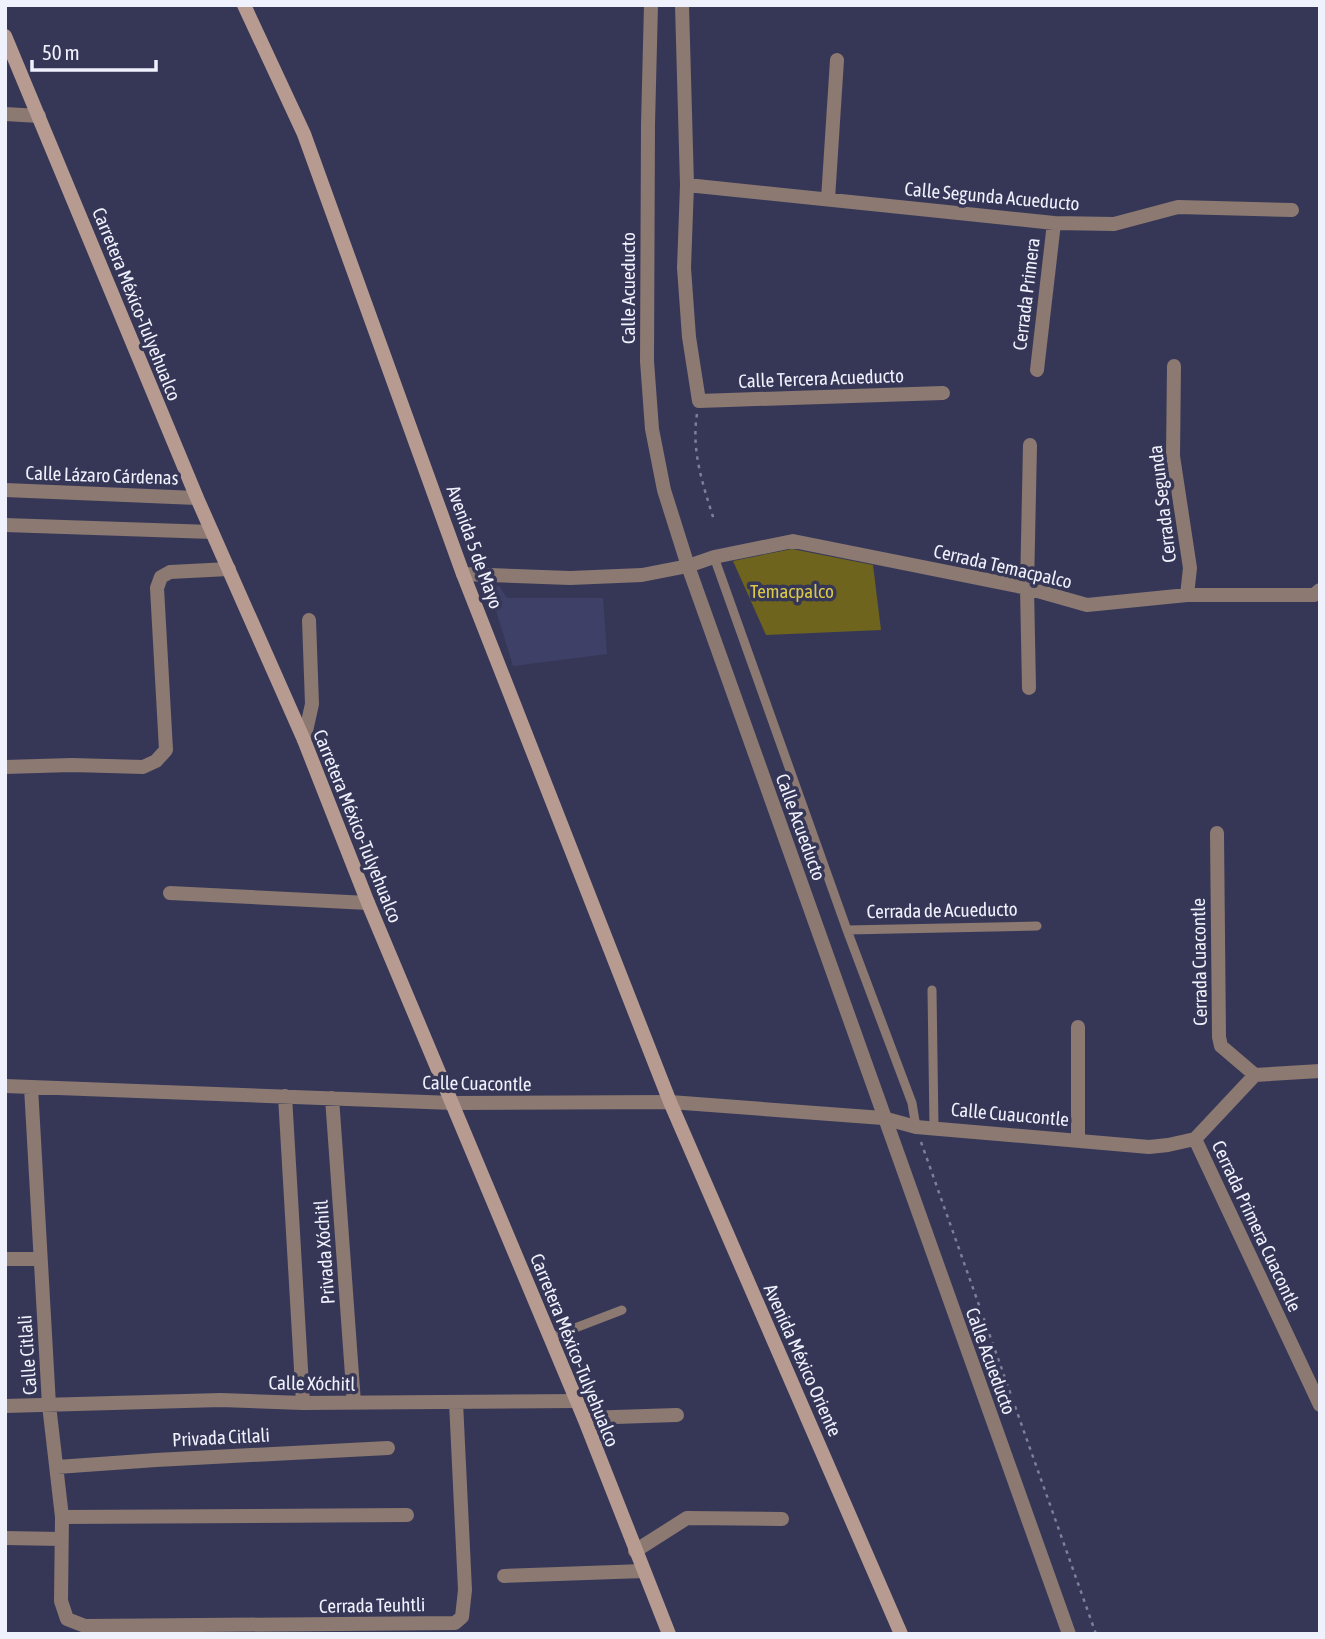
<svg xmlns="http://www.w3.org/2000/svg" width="1325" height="1639" viewBox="0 0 1325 1639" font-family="'Asap Condensed',sans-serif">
<rect width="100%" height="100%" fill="#363757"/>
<path fill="#3f4067" d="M499,586l8,12h96l4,56 -94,12 -24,-78z"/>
<path fill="#6e641d" d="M792,549l81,16 8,65 -115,5 -33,-74z"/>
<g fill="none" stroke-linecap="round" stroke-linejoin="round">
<path stroke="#7e7f97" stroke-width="2.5" stroke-dasharray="3.5 5" stroke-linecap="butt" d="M697,414c-6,37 6,71 17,106
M921,1142l175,492"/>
<path stroke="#8b7972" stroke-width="9" d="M714,557l133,373 65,173 4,24
M847,930l190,-4
M932,990l2,137
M549,1338l73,-28"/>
<path stroke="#8b7972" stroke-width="14" d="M682,5l5,180 -3,83 5,69 10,64 244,-8
M5,114l34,2
M687,185l367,38 60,1 64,-17 114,3
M828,199l9,-139
M1174,366l-1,90 17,112 -3,27
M1037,370l17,-147
M5,490l192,8
M5,525l207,7
M463,574l107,4 72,-3 46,-9 26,-9 79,-16 234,47 60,17 100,-10h127l6,-5
M1029,688l-2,-100 3,-143
M304,740l8,-36 -3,-84
M5,767l67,-2 71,2 13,-6 10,-11 -9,-162 4,-11 9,-5 59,-3
M1217,833l2,204 2,9 34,29
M170,893l198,10
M1078,1027v112
M5,1086l448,17 217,-1 213,16 33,9 233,20 19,-2 27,-6 60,-64 65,-4
M31,1087l18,318 13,112 -1,84 6,18 18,7 370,-3 7,-6 3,-27 -9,-188
M285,1096l18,307
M332,1098l22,305
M1195,1139l125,266
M5,1259h35
M5,1406l216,-6 82,3 273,-2
M584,1418l93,-3
M57,1467l99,-7 232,-12
M62,1517l345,-2
M5,1538l56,1
M635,1551l52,-33 95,1
M504,1576l140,-5"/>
<path stroke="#8b7972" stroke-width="14" d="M651,5l-3,119 -1,237 5,68 12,61 24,76 381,1068"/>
<path stroke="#b79b90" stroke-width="14" d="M244,5l60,129 159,440 207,528 231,532
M5,36l192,462 107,242 64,163 216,515 85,216"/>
</g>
<g text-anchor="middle" stroke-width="7" stroke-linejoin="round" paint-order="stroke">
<g font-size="19" fill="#eff1fd" stroke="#363757">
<text transform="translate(992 196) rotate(5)" y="7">Calle Segunda Acueducto</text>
<text transform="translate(628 288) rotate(-90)" y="7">Calle Acueducto</text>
<text transform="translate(1026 294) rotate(-83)" y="7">Cerrada Primera</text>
<text transform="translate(137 304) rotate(68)" y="7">Carretera México-Tulyehualco</text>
<text transform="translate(821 378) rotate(-2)" y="7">Calle Tercera Acueducto</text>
<text transform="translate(102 475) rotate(2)" y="7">Calle Lázaro Cárdenas</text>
<text transform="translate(1162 504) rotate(-97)" y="7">Cerrada Segunda</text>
<text transform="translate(475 547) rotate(70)" y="7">Avenida 5 de Mayo</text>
<text transform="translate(1003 566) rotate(13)" y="7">Cerrada Temacpalco</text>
<text transform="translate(358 826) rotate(68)" y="7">Carretera México-Tulyehualco</text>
<text transform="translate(801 827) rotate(70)" y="7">Calle Acueducto</text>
<text transform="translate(942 910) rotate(-1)" y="7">Cerrada de Acueducto</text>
<text transform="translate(1199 962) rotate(-91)" y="7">Cerrada Cuacontle</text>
<text transform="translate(477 1083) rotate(1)" y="7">Calle Cuacontle</text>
<text transform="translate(1010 1114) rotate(5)" y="7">Calle Cuaucontle</text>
<text transform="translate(1257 1226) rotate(65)" y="7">Cerrada Primera Cuacontle</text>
<text transform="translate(324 1252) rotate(-94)" y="7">Privada Xóchitl</text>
<text transform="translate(575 1350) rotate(68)" y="7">Carretera México-Tulyehualco</text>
<text transform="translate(27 1355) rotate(-94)" y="7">Calle Citlali</text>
<text transform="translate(803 1360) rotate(66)" y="7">Avenida México Oriente</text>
<text transform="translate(991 1361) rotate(70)" y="7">Calle Acueducto</text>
<text transform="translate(312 1383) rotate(1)" y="7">Calle Xóchitl</text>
<text transform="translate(221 1437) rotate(-3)" y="7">Privada Citlali</text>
<text transform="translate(372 1605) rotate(-1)" y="7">Cerrada Teuhtli</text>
</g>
<g font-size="19" fill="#dac949" stroke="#363757">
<text x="792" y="598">Temacpalco</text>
</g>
</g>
<rect width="1325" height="1639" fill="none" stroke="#eff1fd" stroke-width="14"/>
<path d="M32 60v10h124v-10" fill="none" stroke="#eff1fd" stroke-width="3.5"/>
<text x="42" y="60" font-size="21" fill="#eff1fd" stroke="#363757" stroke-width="5" paint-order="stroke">50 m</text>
</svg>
